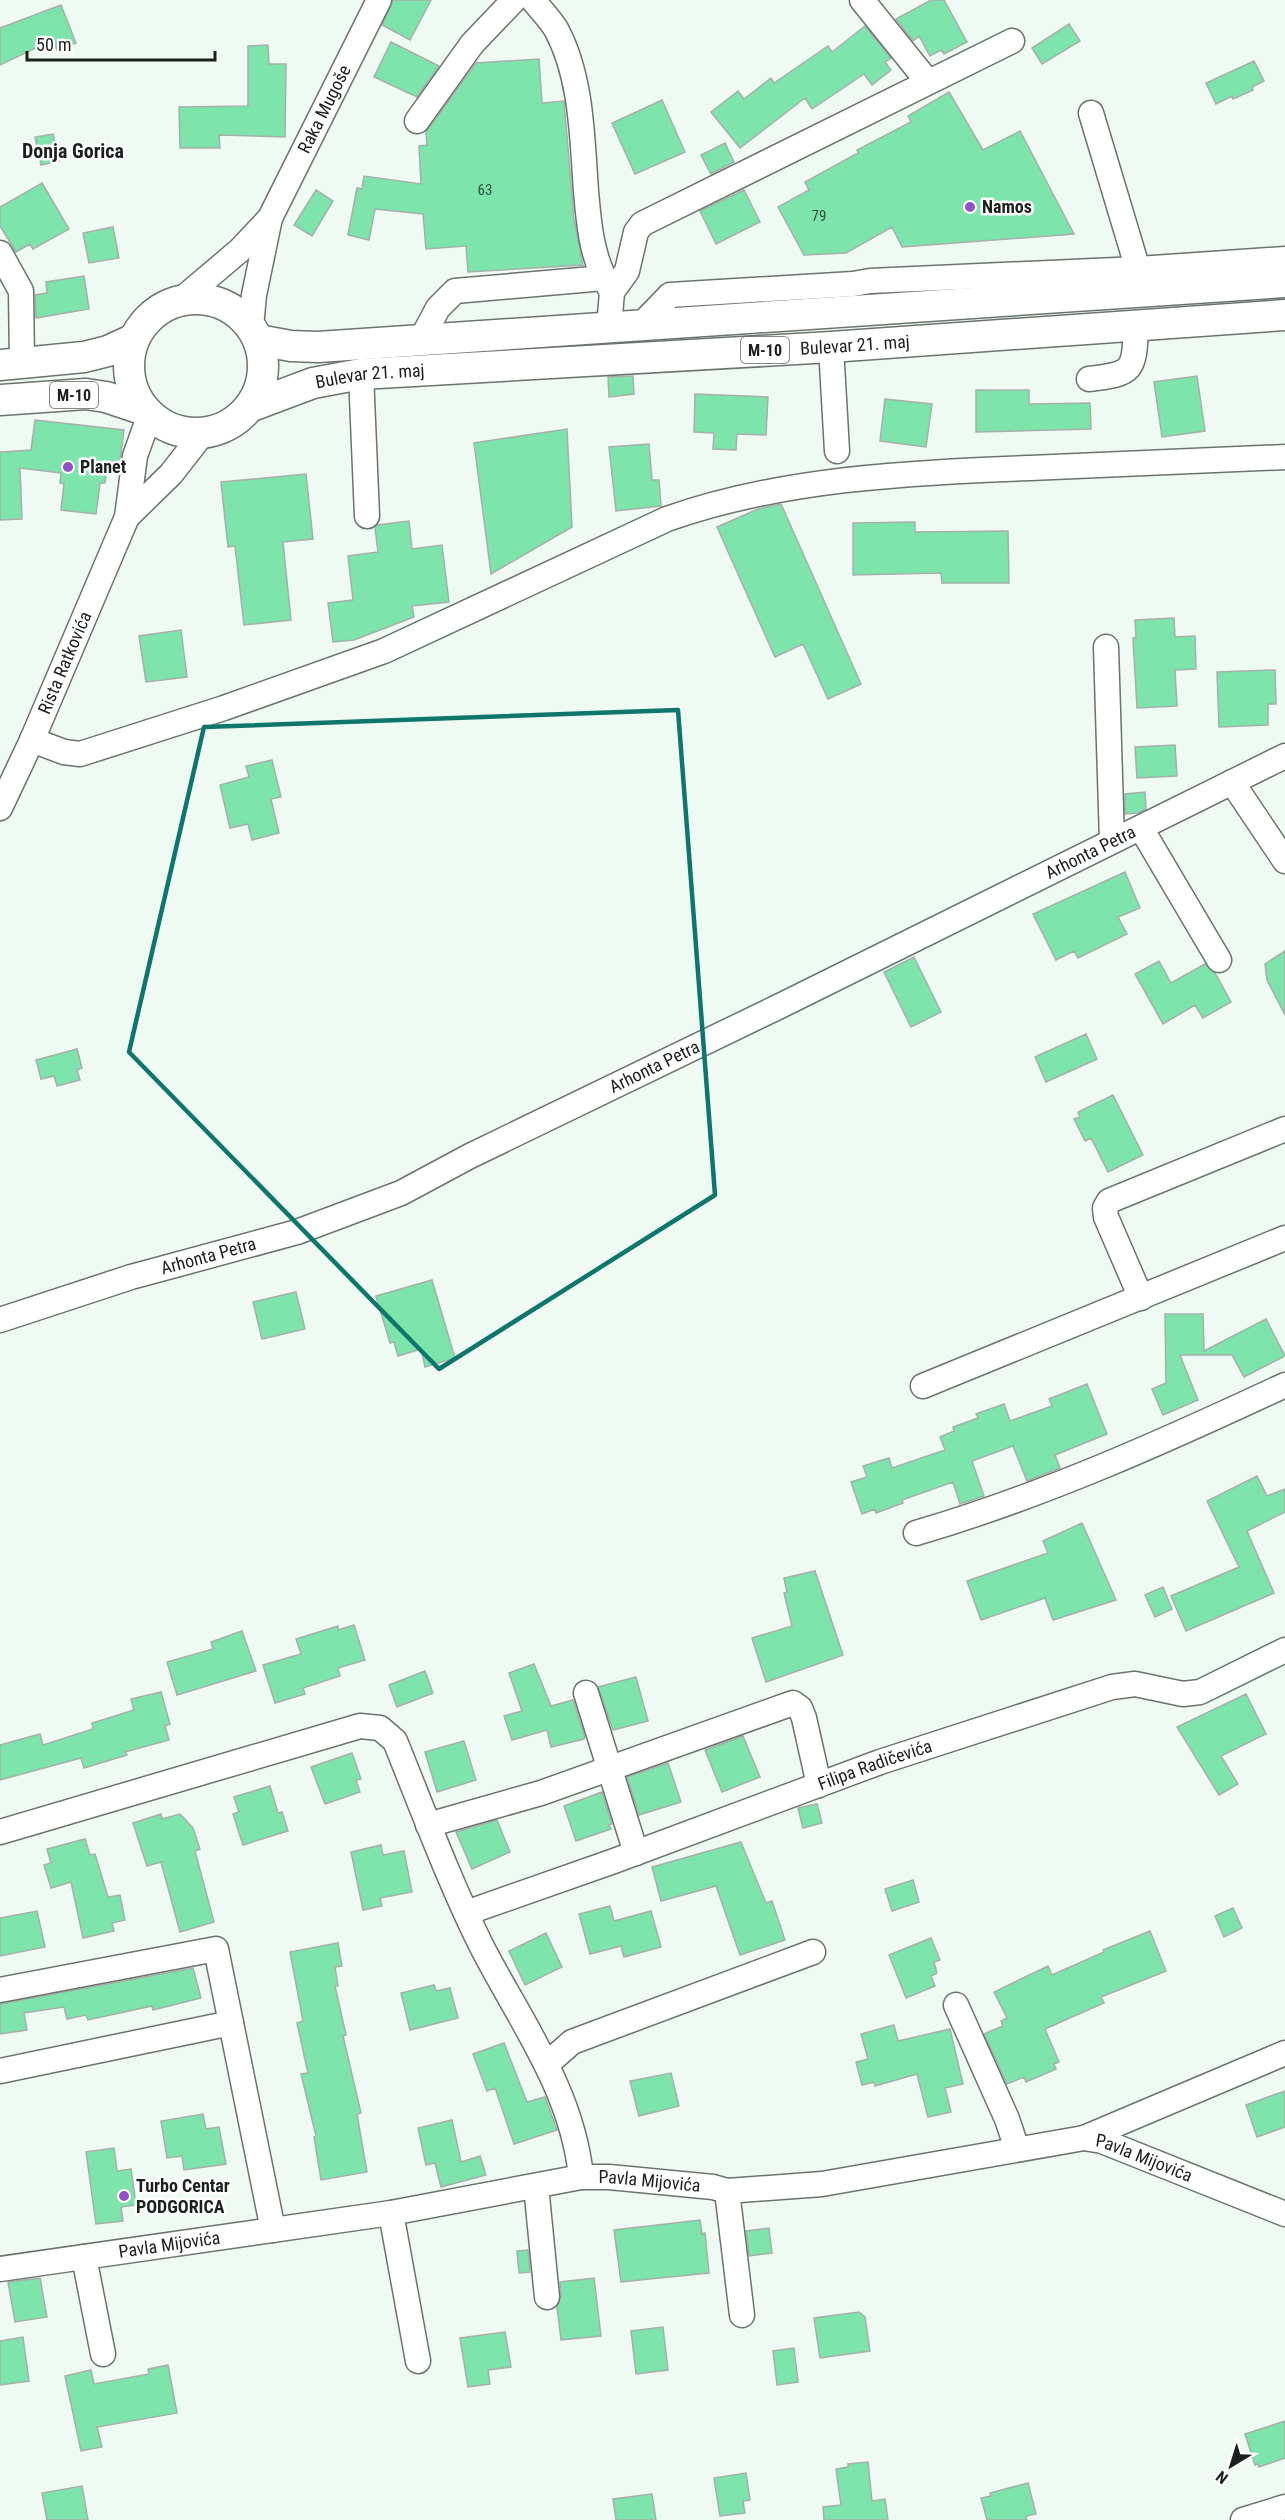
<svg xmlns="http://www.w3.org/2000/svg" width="1285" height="2520" viewBox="0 0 1285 2520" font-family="'Roboto Condensed',sans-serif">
<rect width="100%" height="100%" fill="#eefaf2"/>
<path fill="#7de4ac" stroke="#a5b0a9" stroke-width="1.5" d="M393,0h38l-21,40 -28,-15z
M931,0h13l23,42 -23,12 -3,-4 -11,6 -11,-20 -6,5 -17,-22z
M61,5l15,38 -19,7 -2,-6 -12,4 -1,-3 -42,20v-37z
M1069,24l11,17 -38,23 -10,-16z
M865,26l26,32 -6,4 6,8 -19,15 -8,-11 -52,35 -7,-11 -65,50 -29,-36 27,-21 6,8 27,-21 3,5 54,-37 4,6z
M391,42l48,24 -22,31 -43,-20z
M268,45l1,19h17l-1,73 -66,-2 1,13h-40l-1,-41 69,-1v-60z
M539,59l3,44 22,-2 10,118 9,46 -115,7 -2,-26 -40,3 -3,-35 -48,-5 -6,31 -21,-5 9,-47 5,1 2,-13 57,8 -2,-38 8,-1 -1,-13 50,-69z
M1254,61l10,20 -12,6 1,3 -20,9 -1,-3 -16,8 -10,-21z
M949,92l34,58 37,-19 54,103 -172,13 -10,-20 -46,26 -42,2 -26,-48 31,-17 -4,-8 53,-29 -1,-3 54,-28 -3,-6z
M662,100l23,52 -50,22 -23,-51z
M53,134l6,27 -18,4 -6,-28z
M725,143l9,19 -23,12 -10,-19z
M42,183l27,46 -36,20 -3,-5 -14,8 -16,-26v-19z
M316,190l17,11 -21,35 -18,-11z
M744,190l16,32 -44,22 -16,-33z
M113,227l6,31 -30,5 -6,-30z
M84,276l5,33 -53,9 -1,-23 12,-2 -1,-11z
M633,376l1,18 -25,3 -1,-20z
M1197,376l8,55 -43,6 -8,-55z
M976,390h53v14l61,-1 1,26 -115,3z
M695,394l73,3 -2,38 -29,-1 -1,16 -23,-1 1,-16 -20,-1z
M885,399l47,5 -6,43 -46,-6z
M35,420l89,10 -5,38 -12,-2 -2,17h-5l-4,31 -35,-4 3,-26 -4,-1 1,-10 -41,-5 2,51 -22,1v-68l31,-2z
M567,429l5,98 -81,47 -17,-131z
M649,444l3,36h7l2,26 -45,5 -7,-64z
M306,474l7,65 -30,3 8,78 -47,5 -9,-79 -7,1 -7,-65z
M781,504l80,180 -33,15 -25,-55 -28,13 -58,-130 41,-18z
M409,521l3,28 30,-4 7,57 -37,4 2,11 -60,23 -21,2 -5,-39 25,-3 -5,-44 30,-4 -3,-24 2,-3z
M915,522v10l93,-1 1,52h-67l-1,-10 -88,2v-52z
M1174,618l1,19 20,-1 1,33 -21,1 2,36 -40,2 -4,-70h3l-1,-18z
M181,630l6,47 -41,5 -7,-46z
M1275,670l1,34h-8v21l-49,2 -2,-55z
M1175,745l2,31 -40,2 -2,-31z
M272,760l9,37 -10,2 8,34 -27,7 -4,-16 -18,4 -10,-43 29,-8 -3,-11z
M1145,792l1,17 -8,4 -13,1v-20z
M1125,872l15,36 -22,9 9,17 -49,24 -4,-7 -18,9 -23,-46z
M1285,951v64l-18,-35 -2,-16z
M914,957l27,55 -30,15 -27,-55z
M1159,961l12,22 34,-19 10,9 16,29 -28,16 -8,-13 -32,19 -28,-50z
M1086,1034l11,25 -51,23 -11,-25z
M77,1049l5,19 -5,2 3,10 -23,6 -3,-10 -13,3 -5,-19z
M1113,1095l30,60 -35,17 -17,-34 -6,3 -11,-22 6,-2 -2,-5z
M432,1280l23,78 -30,9 -4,-18 -23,7 -4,-14 -4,1 -14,-47z
M296,1292l9,37 -43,10 -9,-37z
M1165,1314h38l1,37 62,-32 19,37 -41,21 -12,-22h-52l18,45 -35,15 -11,-26 14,-6z
M1087,1384l20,50 -52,21 5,13 -33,13 -14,-35 -41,15 12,35 -24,8 -7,-22 -51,18 1,3 -27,10 -1,-4 -13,5 -11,-32 16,-5 -4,-11 26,-8 3,10 53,-18 -5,-13 14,-6 -1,-4 25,-9 -2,-4 28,-10 6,17 42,-15 -3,-7z
M1257,1476l10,20 18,-7v23l-38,19 27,62 -88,38 -15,-35 68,-29 -32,-66z
M1082,1523l34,77 -63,20 -8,-22 -64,22 -14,-39 81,-28 -5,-12z
M815,1571l28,84 -77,27 -14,-44 40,-12 -8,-33 3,-1 -3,-14z
M1163,1587l9,22 -17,8 -10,-22z
M354,1625l11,35 -27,8 2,8 -37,12 2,6 -30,9 -12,-38 38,-11 -5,-15 42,-13v4z
M242,1631l14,40 -79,24 -10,-33 46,-13 -2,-7z
M534,1664l17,42 22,-6 12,37 -1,2 -33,8 -4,-17 -35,10 -8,-24 18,-5 -13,-38z
M425,1671l8,22 -36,14 -8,-22z
M636,1677l12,44 -35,9 -15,-43z
M161,1692l9,32 -5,2 4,14 -44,12 2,3 -43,13 -3,-10 -81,22v-35l40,-11 3,11 50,-16 -1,-6 42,-13 -3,-11z
M1246,1694l20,40 -45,22 17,28 -19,11 -42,-68z
M743,1736l17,41 -38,15 -17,-42z
M464,1741l12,39 -39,12 -12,-40z
M352,1753l9,26 -5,1 4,12 -35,12 -14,-37z
M668,1763l13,39 -42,13 -12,-38z
M270,1786l8,27 4,-1 6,19 -45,14 -10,-31 6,-2 -5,-15z
M602,1792l10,32 -3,1 2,4 -35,12 -12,-35z
M817,1804l5,19 -19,5 -5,-20z
M161,1814l1,5 18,-5 13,14 7,21 -5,2 19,71 -34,10 -19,-70 -14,4 -14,-43z
M497,1820l13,32 -38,17 -16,-37z
M85,1839l5,16 5,-1 13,43 12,-2 5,25 -13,3 2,8 -31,7 -12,-56 -20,6 -7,-23 7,-2 -4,-14z
M741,1842l25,61 6,-2 13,39 -45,15 -24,-69 -55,15 -9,-34z
M381,1845l2,10 21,-4 8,41 -32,6 2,8 -19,4 -12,-58z
M913,1880l6,22 -27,9 -7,-22z
M610,1906l4,15 37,-10 10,36 -37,10 -3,-11 -31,8 -11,-40z
M1233,1908l9,20 -18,9 -9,-21z
M37,1911l8,36 -45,9v-38z
M1150,1931l16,40 -65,26 3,6 -59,26 14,33 -5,2 2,5 -30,13 -2,-5 -17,7 -23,-50 19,-8 -2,-5 6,-3 -13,-26 54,-26 4,9 52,-23 -1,-2z
M546,1933l16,34 -37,18 -16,-34z
M931,1938l9,22 -6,2 3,11 -6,3 4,10 -29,12 -17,-43z
M338,1943l4,23 -7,1 3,19h-3l11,49 -3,1 18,77 -4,1 10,58 -46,8 -7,-43 2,-1 -15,-62 7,-1 -11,-50 6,-2 -13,-69z
M193,1968l8,30 -48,12 -1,-4 -64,14 -2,-5 -19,4 -3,-12 -40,6 3,17 -27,4v-30z
M434,1985l2,6 14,-3 8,30 -48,12 -9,-37z
M894,2025l4,16 52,-12 13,55 -18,4 6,24 -23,5 -11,-43 -42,12 -1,-4 -12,3 -6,-23 12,-3 -7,-25z
M504,2043l23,59 18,-5 12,33 -43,14 -19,-56 -8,3 -14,-37z
M671,2073l8,33 -40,10 -9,-35z
M1285,2091v36l-28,10 -11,-32z
M203,2114l3,15 13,-2 7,37 -42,6 -2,-14 -15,2 -6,-37z
M452,2120l9,42 19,-6 6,19 -45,12 -6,-24 -9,2 -8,-37z
M114,2148l3,23 14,-2 5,36 -15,2 2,14 -27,3 -10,-72z
M700,2220l2,14 3,-1 4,40 -88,9 -7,-52z
M769,2228l3,25 -23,3 -3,-25z
M528,2250l2,22 -11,1 -2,-22z
M40,2278l7,39 -32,5 -7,-40z
M594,2278l7,58 -40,4 -4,-33 4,-11 -1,-14z
M859,2312l6,5 5,34 -50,7 -6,-40z
M663,2327l5,43 -32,4 -5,-43z
M505,2332l6,35 -23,3 2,14 -22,3 -8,-49z
M23,2337l6,44 -29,4v-44z
M794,2348l4,34 -21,3 -4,-34z
M168,2365l9,48 -80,14 5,20 -21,4 -16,-75 26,-6 3,14 55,-10 -1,-5z
M1285,2421v37l-26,9 -1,-3 -3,1 -10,-31z
M868,2462l4,39 13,-2 3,21h-64l-1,-13 18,-2 -5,-36 12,-2v-3z
M746,2473l4,27 -7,1 2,12 -25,3 -6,-38z
M1028,2483l8,31 -10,2 1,4h-40l-6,-22 10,-2 -1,-3z
M82,2486l6,34h-41l-5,-27z
M652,2494l4,26h-40l-3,-21z"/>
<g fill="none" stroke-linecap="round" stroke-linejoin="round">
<defs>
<g id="minor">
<path d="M533,0c7,9 17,19 23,29 26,48 26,108 30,162 3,36 6,70 26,101"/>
<path d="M862,0l66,82"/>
<path d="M1091,113l51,170"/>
<path d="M417,121l55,-77 42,-44"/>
<path d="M0,253l21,38 1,71"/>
<path id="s1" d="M181,300l59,-50 30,-32 109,-218"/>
<path d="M641,325l29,-30 183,-11 17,-3 268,-12 147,-10"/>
<path d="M251,327l3,-32 16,-77"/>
<path d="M609,328l3,-36 15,-21 9,-39 6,-8 370,-183"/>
<path d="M421,340l17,-32 17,-17 149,-13"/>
<path d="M831,347l6,104"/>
<path d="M361,374l6,142"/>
<path d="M1089,379c45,-5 45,-8 47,-53"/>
<path d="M127,517l44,-43 32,-41"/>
<path d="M1106,647l6,194"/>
<path d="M32,740l32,12 16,2 144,-46 160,-57 283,-132c116,-41 242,-46 363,-51 85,-3 170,-7 255,-11"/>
<path d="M1232,782l53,79"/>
<path id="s2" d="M0,808l32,-68 95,-223 8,-61 15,-42"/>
<path d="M1141,828l78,132"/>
<path d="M1141,1298l-35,-81 -1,-9 4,-7 176,-72"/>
<path id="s3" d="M0,1320l131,-43 166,-45 104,-39 69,-37 312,-151 503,-249"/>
<path d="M923,1386l362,-148"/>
<path d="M916,1533c127,-37 249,-92 369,-148"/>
<path d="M586,1693l50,160"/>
<path d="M428,1825l113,-32 252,-90 7,5 4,10 15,67"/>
<path d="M0,1832l360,-106 20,2 15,13c28,69 54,140 87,206 38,74 91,144 99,230"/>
<path id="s4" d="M466,1913l148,-52 266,-99 232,-75 23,-3 48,10 17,-2 85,-42"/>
<path d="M0,1990l216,-41 57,281"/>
<path d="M956,2005l51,114 10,30"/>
<path d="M547,2064l25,-22 241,-90"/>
<path d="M0,2071l231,-48"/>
<path d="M1084,2138l201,-85"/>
<path d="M536,2186l11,111"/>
<path d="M727,2191l15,124"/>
<path d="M391,2213l27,148"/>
<path d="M84,2257l19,97"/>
<path id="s5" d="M0,2269l391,-56 190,-36h28l104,10 14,4 95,-7 262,-46 18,3 183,73"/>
<path d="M1243,2520l42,-13"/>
</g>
<g id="major">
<circle cx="196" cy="366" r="67"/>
<path d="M258,340l33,6 27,1 967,-65"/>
<path d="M0,365l84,-8 24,-6 26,-12"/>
<path d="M0,400l86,-6 20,3 39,13"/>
<path id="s6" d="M249,407l64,-24 48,-9 470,-27 454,-32"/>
</g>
</defs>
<use href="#minor" stroke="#6a746d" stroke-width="27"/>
<use href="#major" stroke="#6a746d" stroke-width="33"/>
<use href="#minor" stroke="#fff" stroke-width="24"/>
<use href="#major" stroke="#fff" stroke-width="30"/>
</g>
<path fill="none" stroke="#0f766e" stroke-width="4.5" stroke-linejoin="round" d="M678,710l37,485 -276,174 -310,-317 75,-325z"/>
<g fill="#9451c5" stroke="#fff" stroke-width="2">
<circle cx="970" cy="207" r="6"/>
<circle cx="68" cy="467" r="6"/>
<circle cx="124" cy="2196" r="6"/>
</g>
<g text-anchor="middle" stroke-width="5" stroke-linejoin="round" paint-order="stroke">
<g font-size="15" fill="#345141">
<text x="485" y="195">63</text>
<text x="819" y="221">79</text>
</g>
<g fill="#fff" stroke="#606361" stroke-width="1.5">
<rect x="741" y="337" width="48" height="26" rx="4.5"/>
<rect x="50" y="382" width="48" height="26" rx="4.5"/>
</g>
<g font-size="16" font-weight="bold" fill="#1c201d">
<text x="765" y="356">M-10</text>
<text x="74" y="401">M-10</text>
</g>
<g font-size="18" fill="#1c201d" stroke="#fff">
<text dy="6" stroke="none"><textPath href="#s1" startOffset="243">Raka Mugoše</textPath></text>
<text dy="6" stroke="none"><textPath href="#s6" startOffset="612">Bulevar 21. maj</textPath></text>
<text dy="6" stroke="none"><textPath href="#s6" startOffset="126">Bulevar 21. maj</textPath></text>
<text dy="6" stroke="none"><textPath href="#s2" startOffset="159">Rista Ratkovića</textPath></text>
<text dy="6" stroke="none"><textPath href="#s3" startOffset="1190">Arhonta Petra</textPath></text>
<text dy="6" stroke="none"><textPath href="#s3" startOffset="704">Arhonta Petra</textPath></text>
<text dy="6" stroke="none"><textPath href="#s3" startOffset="218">Arhonta Petra</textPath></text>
<text dy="6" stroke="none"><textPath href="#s4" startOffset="435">Filipa Radičevića</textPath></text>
<text dy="6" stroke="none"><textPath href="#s5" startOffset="1160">Pavla Mijovića</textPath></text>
<text dy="6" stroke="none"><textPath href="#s5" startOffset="657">Pavla Mijovića</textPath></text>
<text dy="6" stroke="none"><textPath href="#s5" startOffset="171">Pavla Mijovića</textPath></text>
</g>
<g font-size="18" font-weight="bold" fill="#1c201d" stroke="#fff" text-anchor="start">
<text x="982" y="213">Namos</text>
<text x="80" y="473">Planet</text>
<text x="136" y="2192">Turbo Centar<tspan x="136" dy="21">PODGORICA</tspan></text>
</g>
<g font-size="20" font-weight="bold" fill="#1c201d" stroke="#fff">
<text x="73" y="158">Donja Gorica</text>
</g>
</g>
<g transform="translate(1231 2466) rotate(218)" stroke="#ffffff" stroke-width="4.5" paint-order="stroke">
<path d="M0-4.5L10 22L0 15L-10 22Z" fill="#1c201d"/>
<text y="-9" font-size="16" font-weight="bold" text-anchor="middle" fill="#1c201d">N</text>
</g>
<path d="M27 51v9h188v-9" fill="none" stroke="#1c201d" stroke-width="3"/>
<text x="36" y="51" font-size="18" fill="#1c201d" stroke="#ffffff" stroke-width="4.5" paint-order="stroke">50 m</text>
</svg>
